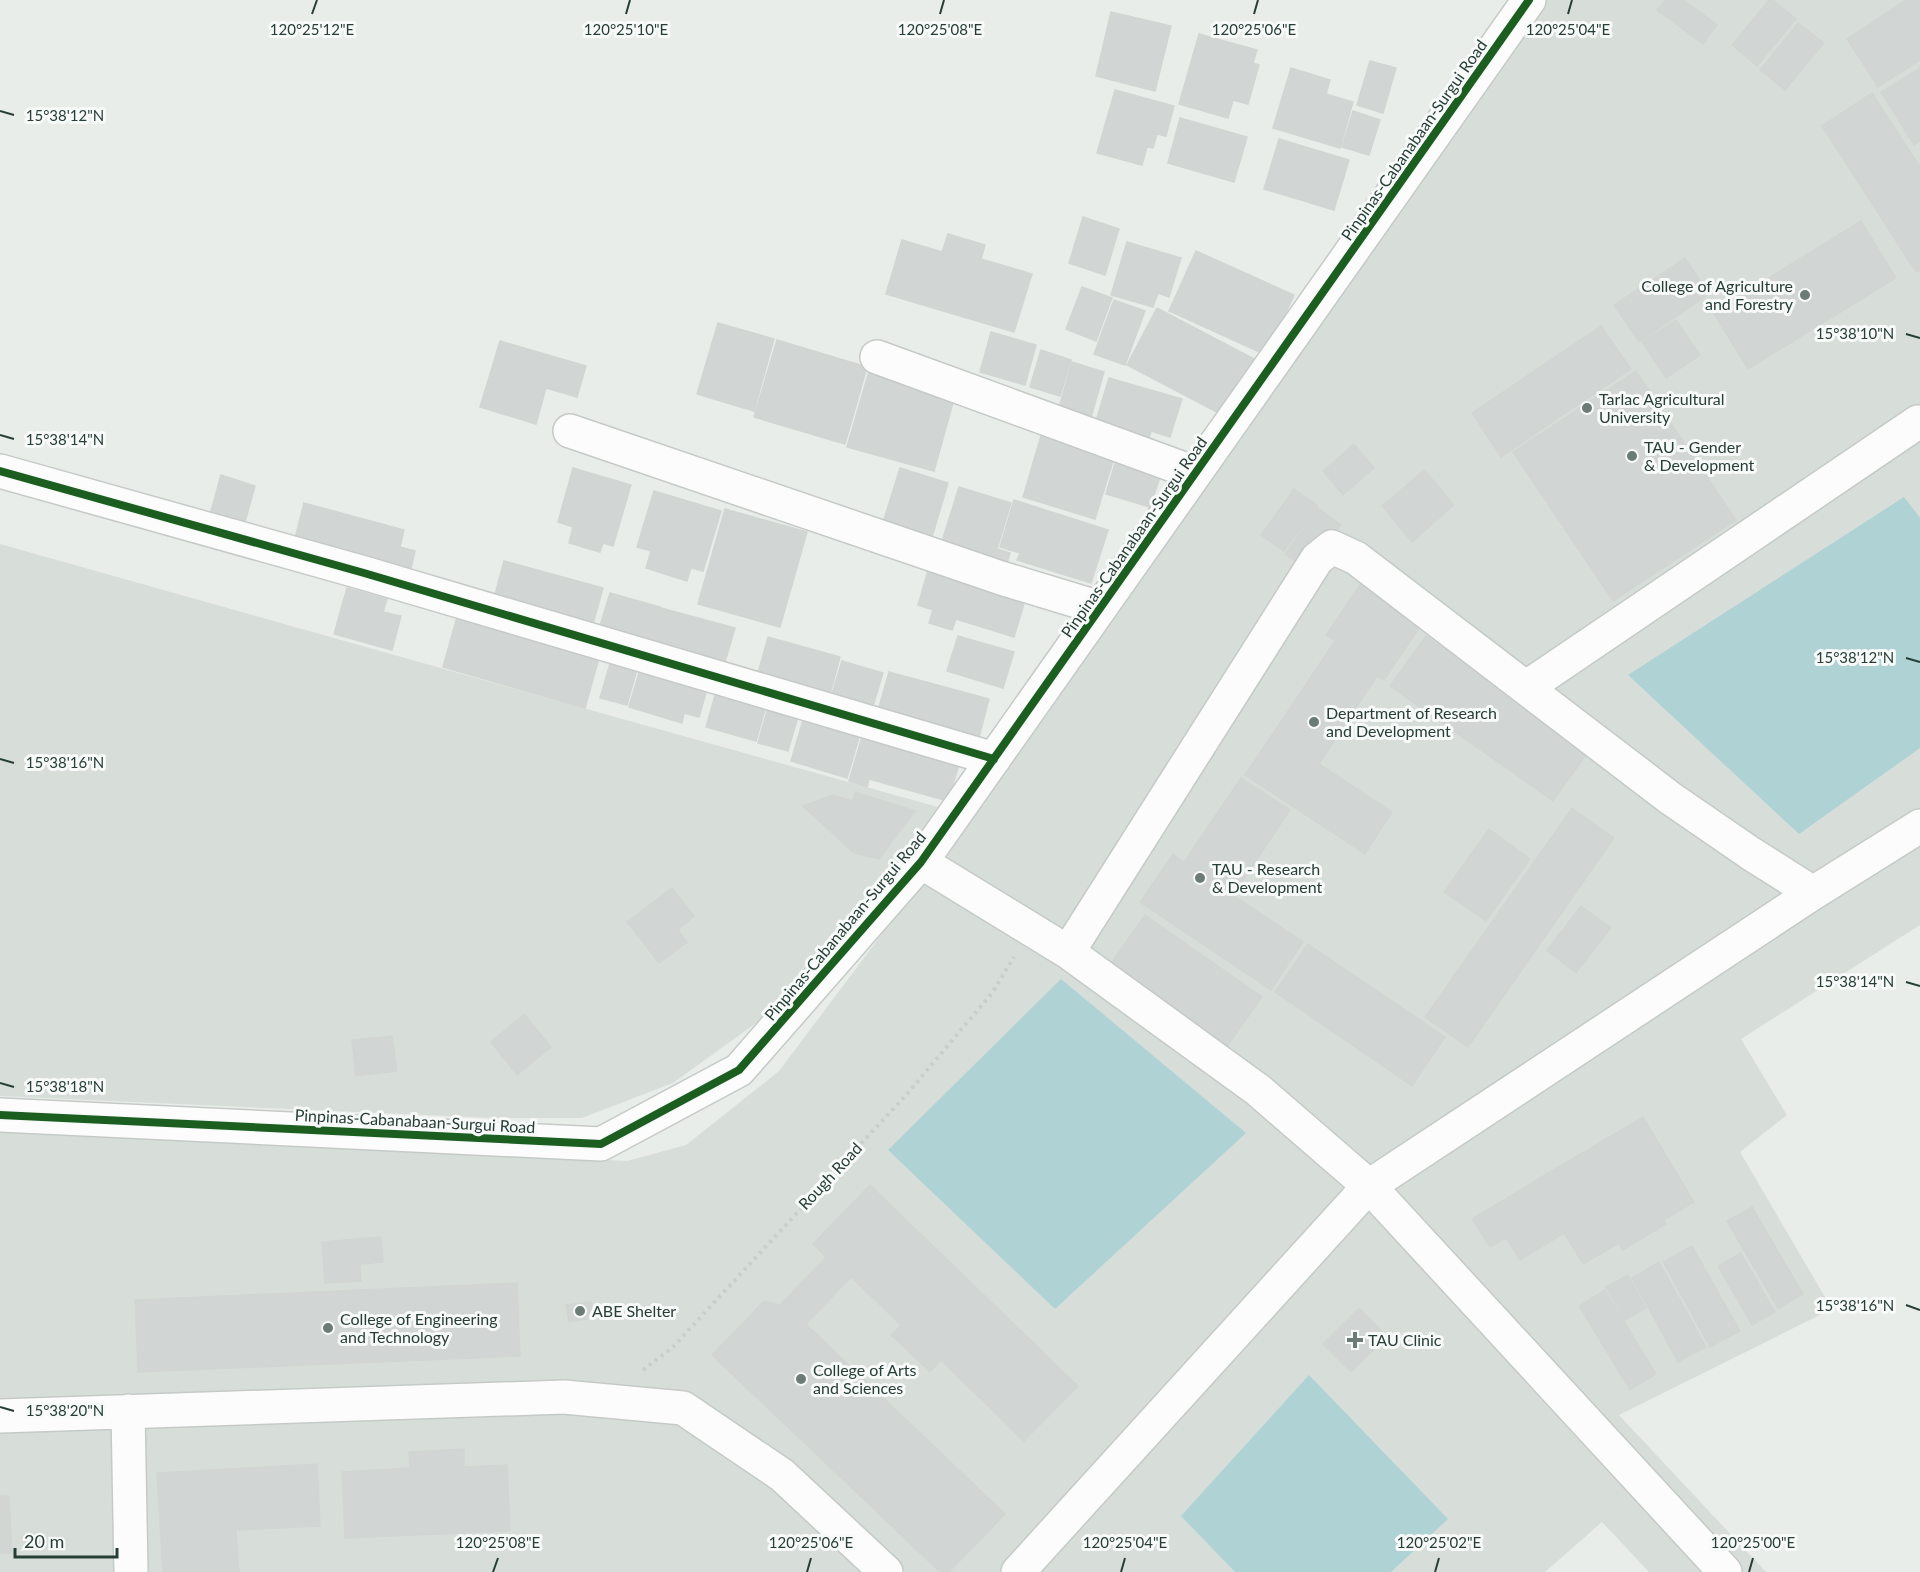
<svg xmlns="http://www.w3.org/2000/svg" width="1920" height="1572" viewBox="0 0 1920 1572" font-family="Lato,sans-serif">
<rect width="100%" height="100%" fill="#e8edea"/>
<path fill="#d7deda" d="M1537,0h383v925l-179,114 46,76 -47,37 92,157 -213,106 147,157h-117l-47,-50 -57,50h-1545v-444l627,33 59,-16 93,-74 191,-254z
M0,544l601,169 344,96 -94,103 -92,109 -86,62 -91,35h-91l-491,-22z"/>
<path fill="#afd2d5" d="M1904,497l16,21v230l-121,86 -171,-159z
M1061,979l185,154 -191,176 -167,-159z
M1309,1375l139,144 -57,53h-156l-54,-56z"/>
<path fill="#d1d5d3" stroke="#d1d6d3" stroke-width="1.5" d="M1665,0h19l33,25 -14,19 -46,-34z
M1769,0h4l23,19 -39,47 -25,-21z
M1906,0h14v60l-42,27 -31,-48z
M1111,12l60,14 -16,65 -59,-15z
M1798,23l26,20 -39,47 -25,-20z
M1199,34l58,16 -4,13 6,2 -11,39 -15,-4 -5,18 -49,-14z
M1370,61l26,7 -13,45 -26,-8z
M1291,68l39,12 -4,14 27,8 -13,46 -67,-20z
M1920,68v73l-6,4 -33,-53z
M1115,90l59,16 -8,30 -9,-2 -4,14 -6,-1 -5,18 -45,-12z
M1872,93l48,74v103l-4,2 -94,-146z
M1353,111l27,9 -11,35 -27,-8z
M1180,118l67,19 -13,45 -66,-19z
M1279,139l70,21 -15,50 -70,-21z
M1083,217l36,12 -14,46 -36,-12z
M1861,221l35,57 -148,91 -35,-57z
M948,234l37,11 -4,14 51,15 -18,58 -128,-38 16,-54 40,12z
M1127,242l54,16 -12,39 -11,-4 -5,14 -42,-12z
M1196,251l98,44 -28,60 -97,-44z
M1685,258l24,36 -70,48 -25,-37z
M1082,287l30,11 -16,43 -30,-12z
M1114,300l31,11 -20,54 -31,-11z
M1157,308l101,53 -30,57 -101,-53z
M1676,320l24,35 -34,23 -24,-36z
M718,323l56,16 -20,72 -57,-17z
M1601,326l30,43 -130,88 -29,-44z
M991,332l45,13 -11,40 -45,-13z
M777,340l90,27 -22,77 -91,-27z
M500,341l86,25 -9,31 -31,-9 -10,36 -56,-17z
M1041,350l30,10 -11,36 -30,-9z
M1072,362l32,10 -14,49 -32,-10z
M870,368l86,24 -22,79 -87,-24z
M1636,371l100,149 -123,81 -100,-149z
M1109,378l73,21 -12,38 -19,-6 -4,17 -54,-17z
M1041,436l73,22 -19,61 -72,-22z
M1354,444l20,24 -31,27 -20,-24z
M1116,460l45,14 -11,33 -44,-13z
M573,468l58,17 -18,61 -10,-3 -3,9 -31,-9 4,-16 -15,-5z
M900,468l48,15 -18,61 -49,-15z
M1424,470l30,35 -42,37 -30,-36z
M221,475l34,11 -10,36 -34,-11z
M959,487l52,16 -14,46 13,4 -5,17 -66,-19z
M1294,489l24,17 -34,45 -23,-16z
M654,491l67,20 -18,60 -12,-3 -4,13 -41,-13 5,-17 -14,-4z
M1014,500l94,30 -17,53 -74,-23 3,-7 -20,-6z
M304,503l100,27 -4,17 15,4 -6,26 -116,-31z
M1318,508l23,17 -34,45 -22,-16z
M725,509l82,23 -27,95 -82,-23z
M504,561l99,27 -10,36 -99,-26z
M929,567l97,30 -12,40 -58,-18 -4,11 -23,-7 4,-13 -15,-5z
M1363,580l61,41 -40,59 -7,-4 -58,88 73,48 -27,42 -120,-79 90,-134 -9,-6z
M347,588l40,11 -4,13 18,4 -9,34 -58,-16z
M610,593l50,14 -10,36 -51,-14z
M661,608l74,20 -10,34 -73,-20z
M457,617l142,41 -14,50 -142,-41z
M958,636l56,16 -11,36 -56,-17z
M1426,636l163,115 -36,50 -163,-115z
M768,637l72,20 -13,48 -72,-21z
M614,650l26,8 -13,47 -27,-7z
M643,659l65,27 -9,31 -15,-4 -2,10 -53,-16z
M842,661l41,12 -13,43 -41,-12z
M889,672l100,27 -12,46 -101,-27z
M718,685l50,14 -12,42 -50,-14z
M769,704l30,9 -11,38 -30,-8z
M806,710l56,17 -15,51 -56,-17z
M864,730l97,28 -13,43 -79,-22 -2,8 -18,-6z
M1241,778l49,32 -57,85 70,47 -32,48 -131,-88 33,-48 11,8z
M855,792l60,19 -36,48 -25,-6 -51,-47 29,-11 21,6z
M1572,808l42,30 -146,209 -43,-30z
M1489,829l41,30 -44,62 -42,-29z
M672,888l22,28 -16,14 9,12 -28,21 -32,-41z
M1581,906l30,22 -35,45 -29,-23z
M1145,915l117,82 -36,51 -117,-82z
M1308,944l137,93 -33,49 -137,-94z
M524,1014l27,33 -34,28 -26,-33z
M392,1036l5,35 -41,5 -4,-36z
M1643,1117l51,85 -30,18 2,4 -43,26 -4,-7 -36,21 -50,-82z
M1532,1183l31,51 -43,26 -14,-22 -16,9 -18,-28z
M870,1185l208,201 -54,55 -83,-81 -11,12 -39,-37 10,-10 -50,-48 -45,47 199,190 -56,58h-9l-228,-217 52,-54 16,4 46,-48 -13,-13z
M1752,1207l51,87 -25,15 -51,-88z
M381,1237l2,25 -23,2 1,17 -36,2 -3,-41z
M1692,1246l48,85 -30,16 -47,-85z
M1741,1253l34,59 -23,13 -34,-59z
M1659,1262l47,85 -28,15 -46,-84z
M1628,1275l18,33 -21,12 -19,-33z
M517,1283l3,73 -382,16 -3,-72z
M1605,1290l51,84 -26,16 -51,-84z
M591,1302l2,16 -24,4 -3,-17z
M1359,1308l28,29 -36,35 -28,-28z
M464,1449v18l43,-2 3,66 -165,7 -3,-66 68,-4 -1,-16z
M317,1464l3,62 -84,4 3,42h-76l-6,-99z
M0,1496h9l3,57h-12z"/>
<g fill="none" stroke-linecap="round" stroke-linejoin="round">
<defs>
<path id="minor" d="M877,357l318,116
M570,431l431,147 99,30
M0,471l364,102 630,186
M1527,687l391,-265
M921,862l147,90 249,-393 15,-12 24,11 314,240 80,55 63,40 -444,293 -351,386
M1813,893l107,-67
M1068,952l190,138 111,96 356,386
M0,1115l601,29 138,-74 182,-208 608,-862
M128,1411l3,161
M0,1416l564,-19 119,11 99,67 104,97"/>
</defs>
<use href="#minor" stroke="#c5cac7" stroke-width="36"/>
<path stroke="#c8cecb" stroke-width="4" stroke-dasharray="3 4.5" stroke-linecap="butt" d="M643,1370l30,-23 234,-253 85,-101 22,-36"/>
<use href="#minor" stroke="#fcfcfc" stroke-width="33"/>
<defs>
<path id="cycleway" d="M0,471l364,102 630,186
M0,1115l601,29 138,-74 182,-208 608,-862"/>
</defs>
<use href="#cycleway" stroke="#f7faf9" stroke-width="11"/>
<use href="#cycleway" stroke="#1b5e20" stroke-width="8"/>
</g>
<path fill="none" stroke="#273e37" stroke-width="2" d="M312,14l5,-14M626,14l4,-14M940,14l4,-14M1254,14l4,-14M1568,14l4,-14M0,111l14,4M1906,334l14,4M0,435l14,4M1906,658l14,4M0,759l14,4M1906,982l14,4M0,1083l14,4M1906,1305l14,5M0,1407l14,4M493,1572l5,-14M807,1572l4,-14M1121,1572l4,-14M1435,1572l4,-14M1749,1572l4,-14"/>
<g fill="#6b7b76" stroke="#f7faf9" stroke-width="2">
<circle cx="1805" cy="295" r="6"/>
<circle cx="1587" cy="408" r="6"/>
<circle cx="1632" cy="456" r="6"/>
<circle cx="1314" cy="722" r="6"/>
<circle cx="1200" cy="878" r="6"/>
<circle cx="580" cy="1311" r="6"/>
<circle cx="328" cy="1328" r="6"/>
<path d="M1352 1331h6v6h6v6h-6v6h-6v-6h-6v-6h6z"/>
<circle cx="801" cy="1379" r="6"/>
</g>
<g text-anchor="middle" stroke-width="6" stroke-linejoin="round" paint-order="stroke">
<g font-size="16" fill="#273e37" stroke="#f7faf9">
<text transform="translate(1414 140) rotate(-55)" y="6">Pinpinas-Cabanabaan-Surgui Road</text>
<text transform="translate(1134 537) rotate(-55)" y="6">Pinpinas-Cabanabaan-Surgui Road</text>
<text transform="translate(845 926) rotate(-50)" y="6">Pinpinas-Cabanabaan-Surgui Road</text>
<text transform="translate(415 1121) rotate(3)" y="6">Pinpinas-Cabanabaan-Surgui Road</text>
<text transform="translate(830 1176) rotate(-47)" y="6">Rough Road</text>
</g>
<g font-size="16" fill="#273e37" stroke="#f7faf9" text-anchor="start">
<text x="1793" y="292" text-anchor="end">College of Agriculture<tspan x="1793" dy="18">and Forestry</tspan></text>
<text x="1599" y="405">Tarlac Agricultural<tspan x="1599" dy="18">University</tspan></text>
<text x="1644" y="453">TAU - Gender<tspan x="1644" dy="18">&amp; Development</tspan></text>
<text x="1326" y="719">Department of Research<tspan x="1326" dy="18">and Development</tspan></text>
<text x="1212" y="875">TAU - Research<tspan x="1212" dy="18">&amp; Development</tspan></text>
<text x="592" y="1317">ABE Shelter</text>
<text x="340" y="1325">College of Engineering<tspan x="340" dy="18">and Technology</tspan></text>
<text x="1368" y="1346">TAU Clinic</text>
<text x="813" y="1376">College of Arts<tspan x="813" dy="18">and Sciences</tspan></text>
</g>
</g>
<g font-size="15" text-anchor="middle" fill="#273e37" stroke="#f7faf9" stroke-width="6" stroke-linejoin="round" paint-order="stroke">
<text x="312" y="35">120°25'12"E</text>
<text x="626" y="35">120°25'10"E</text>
<text x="940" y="35">120°25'08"E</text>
<text x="1254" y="35">120°25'06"E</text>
<text x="1568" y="35">120°25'04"E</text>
<text x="65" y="121">15°38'12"N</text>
<text x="1855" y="339">15°38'10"N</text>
<text x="65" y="445">15°38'14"N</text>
<text x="1855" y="663">15°38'12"N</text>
<text x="65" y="768">15°38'16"N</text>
<text x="1855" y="987">15°38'14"N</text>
<text x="65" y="1092">15°38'18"N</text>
<text x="1855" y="1311">15°38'16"N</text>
<text x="65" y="1416">15°38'20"N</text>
<text x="498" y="1548">120°25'08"E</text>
<text x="811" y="1548">120°25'06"E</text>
<text x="1125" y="1548">120°25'04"E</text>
<text x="1439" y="1548">120°25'02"E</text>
<text x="1753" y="1548">120°25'00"E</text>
</g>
<path d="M15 1548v9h102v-9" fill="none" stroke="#273e37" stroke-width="3"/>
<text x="24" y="1548" font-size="18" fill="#273e37" stroke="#f7faf9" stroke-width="4.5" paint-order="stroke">20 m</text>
</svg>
